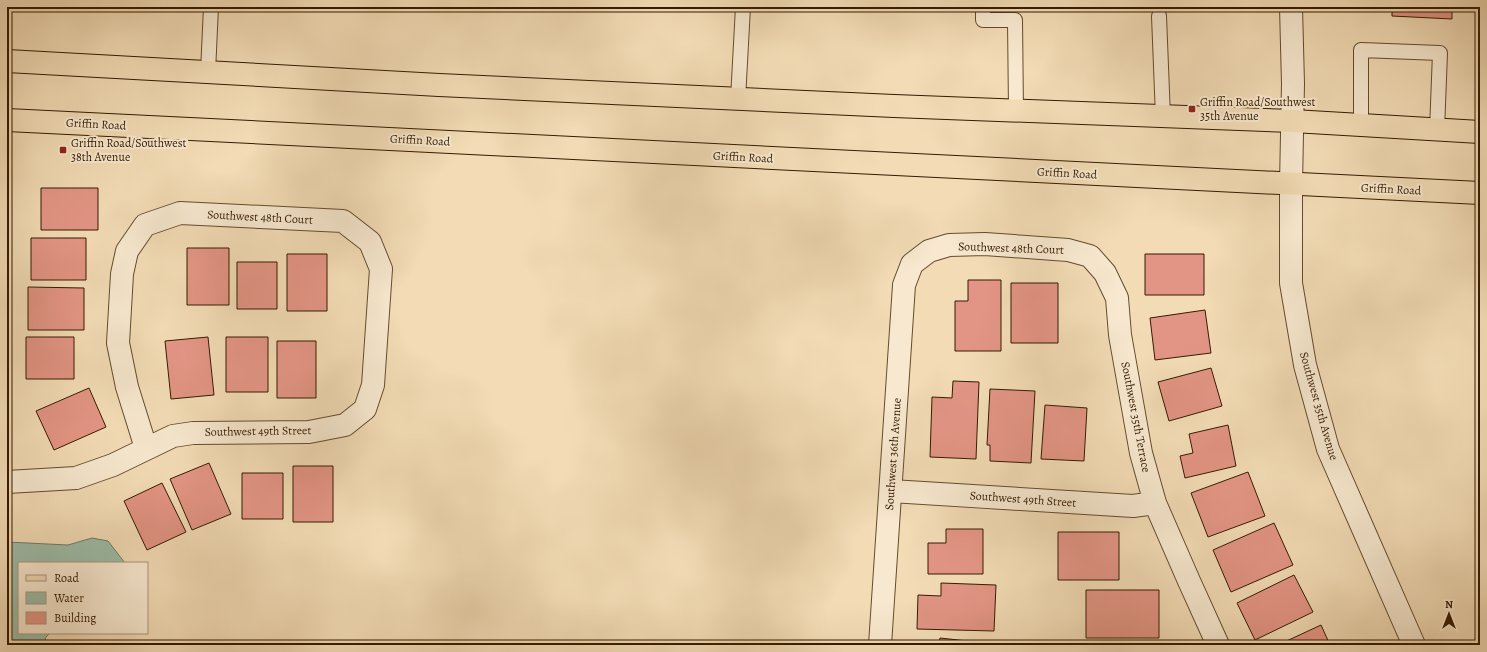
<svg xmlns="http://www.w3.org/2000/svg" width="1487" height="652" viewBox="0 0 1487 652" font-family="Alegreya,serif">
<rect width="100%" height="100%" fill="#f2dbb5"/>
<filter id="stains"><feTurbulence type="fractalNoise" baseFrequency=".005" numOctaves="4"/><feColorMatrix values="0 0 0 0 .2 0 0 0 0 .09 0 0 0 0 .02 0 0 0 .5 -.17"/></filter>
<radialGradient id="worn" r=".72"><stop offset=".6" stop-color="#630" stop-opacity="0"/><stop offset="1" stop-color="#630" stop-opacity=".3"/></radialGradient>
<path fill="#9cbca8" stroke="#727c65" d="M92,538l16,3 17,22h-106v70h31l-4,4 -2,8h-37v-103l61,3z"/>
<path fill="#e39585" stroke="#341b00" d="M999,7h98l-98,3z
M1392,7h60v12l-60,-3z
M41,188h57v42h-57z
M31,238h55v42h-55z
M187,248h42v57h-42z
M287,254h40v57h-40z
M1145,254h59v41h-59z
M237,262h40v47h-40z
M968,280h33v71h-46v-50h13z
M1011,283h47v60h-47z
M28,287l56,1v42h-56z
M1205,310l6,43 -56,7 -5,-42z
M26,337h48v42h-48z
M208,337l6,58 -43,4 -6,-58z
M226,337h42v55h-42z
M277,341h39v57h-39z
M1211,368l11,38 -53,15 -11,-39z
M953,381l26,1 -3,77 -46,-2 2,-60 20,1z
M89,388l17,39 -52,23 -18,-39z
M990,389l45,2 -4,72 -41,-2v-16h-3z
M1045,405l42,3 -3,53 -43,-2z
M1228,425l8,41 -51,12 -5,-22 13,-3 -4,-19z
M209,463l22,51 -39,16 -22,-51z
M293,466h40v56h-40z
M1248,472l17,44 -57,21 -17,-44z
M242,473h41v46h-41z
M162,483l24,49 -39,18 -23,-49z
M1274,523l19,42 -62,27 -18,-42z
M946,529h37v45h-55v-31h18z
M1058,532h61v48h-61z
M1294,575l19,37 -58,28 -18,-37z
M941,583l55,2 -2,46 -77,-2 1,-34 23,1z
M1086,590h73v48h-73z
M1321,625l9,20h-52z
M940,638l46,5v2h-47z"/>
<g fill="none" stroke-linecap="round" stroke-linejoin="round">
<defs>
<path id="service" d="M983,7v13h32l1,91
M1159,16l4,101
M208,72l3,-65
M738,99l5,-92
M1361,126v-76l79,3 -3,77"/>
<path id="minor" d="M1291,7l2,77 -2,100v99l14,82 23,84 86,196
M7,482l69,-4 37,-13 60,-29 20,-3 116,-1 36,-7 20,-16 8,-24 8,-116 -11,-27 -27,-21 -163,-8 -35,12 -18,26 -5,23 -4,69 9,44 19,61
M891,491l242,15 22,-3
M880,645l24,-360 8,-21 17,-13 20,-6 36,-1 83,6 22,6 15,17 12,25 3,37 21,118 14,50 34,78 29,64"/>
<path id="primary" d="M7,61l432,24 455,21 399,15 187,11
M7,120l1473,73"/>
</defs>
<use href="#service" stroke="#644b2d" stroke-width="16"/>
<use href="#minor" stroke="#644b2d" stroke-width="24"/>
<use href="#primary" stroke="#341b00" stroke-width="24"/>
<use href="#service" stroke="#f7e8cf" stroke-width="14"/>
<use href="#minor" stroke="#f7e8cf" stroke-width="22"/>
<use href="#primary" stroke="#f2dbb5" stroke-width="22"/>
</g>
<g fill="#8f2418" stroke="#f7e8cf" stroke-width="1.5">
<rect x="1188" y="105" width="8" height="8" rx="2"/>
<rect x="59" y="146" width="8" height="8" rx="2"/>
</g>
<g text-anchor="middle" stroke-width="4" stroke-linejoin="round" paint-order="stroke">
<g font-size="12" fill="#341b00" stroke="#f7e8cf" text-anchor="start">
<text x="1200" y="106">Griffin Road/Southwest<tspan x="1200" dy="14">35th Avenue</tspan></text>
<text x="71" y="147">Griffin Road/Southwest<tspan x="71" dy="14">38th Avenue</tspan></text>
</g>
<g font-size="12" fill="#341b00" stroke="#f7e8cf">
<text transform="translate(96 124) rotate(3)" y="4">Griffin Road</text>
<text transform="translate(420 140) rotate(3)" y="4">Griffin Road</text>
<text transform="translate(743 157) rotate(3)" y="4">Griffin Road</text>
<text transform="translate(1067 173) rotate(3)" y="4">Griffin Road</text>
<text transform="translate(1391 189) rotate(3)" y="4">Griffin Road</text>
<text transform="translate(260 217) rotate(3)" y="4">Southwest 48th Court</text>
<text transform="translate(1011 248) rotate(2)" y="4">Southwest 48th Court</text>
<text transform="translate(1319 406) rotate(74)" y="4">Southwest 35th Avenue</text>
<text transform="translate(1136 417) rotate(79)" y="4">Southwest 35th Terrace</text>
<text transform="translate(258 431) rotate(-1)" y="4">Southwest 49th Street</text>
<text transform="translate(893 454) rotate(-86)" y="4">Southwest 36th Avenue</text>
<text transform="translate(1023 499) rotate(4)" y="4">Southwest 49th Street</text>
</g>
</g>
<rect width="1487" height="652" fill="none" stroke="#f2dbb5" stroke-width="24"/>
<rect x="8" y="8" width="1471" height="636" fill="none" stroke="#341b00" stroke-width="2"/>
<rect x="12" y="12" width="1463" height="628" fill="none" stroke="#341b00"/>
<rect x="18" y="562" width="130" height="72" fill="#f7e8cf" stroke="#a9967c"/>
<rect x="26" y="575" width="20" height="6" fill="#f2dbb5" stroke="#a9967c"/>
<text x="54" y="582" font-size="12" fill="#341b00">Road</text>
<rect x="26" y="592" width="20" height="12" fill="#9cbca8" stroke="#a9967c"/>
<text x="54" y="602" font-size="12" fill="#341b00">Water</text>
<rect x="26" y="612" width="20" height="12" fill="#e39585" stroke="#a9967c"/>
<text x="54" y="622" font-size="12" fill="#341b00">Building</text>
<g transform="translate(1449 614)" stroke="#f7e8cf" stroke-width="3" paint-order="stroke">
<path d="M0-3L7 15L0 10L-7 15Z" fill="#341b00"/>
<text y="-6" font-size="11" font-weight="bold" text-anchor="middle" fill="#341b00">N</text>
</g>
<rect width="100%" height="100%" filter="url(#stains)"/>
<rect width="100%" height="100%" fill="url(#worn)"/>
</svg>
